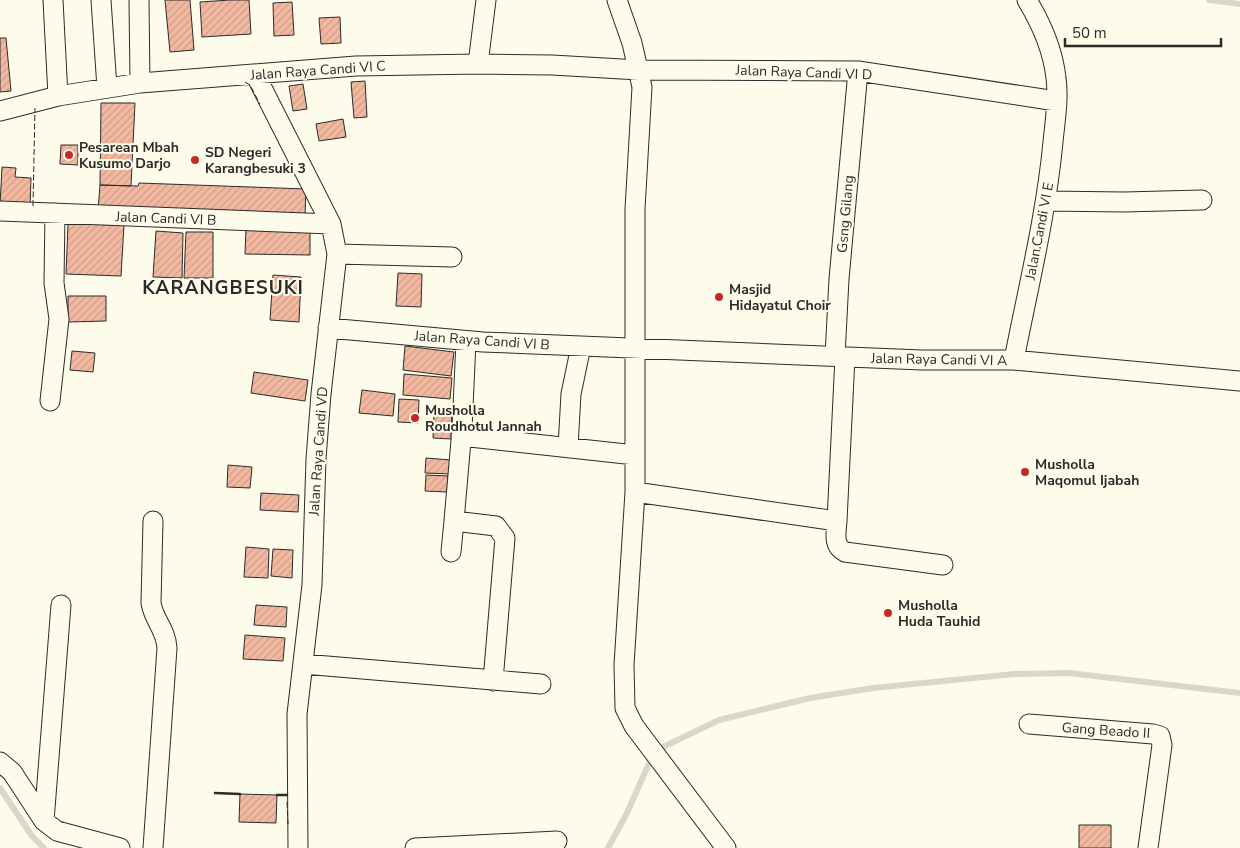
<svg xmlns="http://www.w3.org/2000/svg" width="1240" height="848" viewBox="0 0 1240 848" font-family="'Nunito Sans',sans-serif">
<defs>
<pattern id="building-hatch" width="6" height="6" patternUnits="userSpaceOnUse" patternTransform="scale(1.25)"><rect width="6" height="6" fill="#f2b8a0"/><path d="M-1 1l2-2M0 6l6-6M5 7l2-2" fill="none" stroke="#d09e8a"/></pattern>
</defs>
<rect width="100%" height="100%" fill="#fdfbea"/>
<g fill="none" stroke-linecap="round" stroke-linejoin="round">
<path stroke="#d8d7c9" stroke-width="6" d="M1209,0l31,4
M0,788l32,48 12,12
M608,848l19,-35 23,-52 15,-15 54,-26 91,-22 63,-10 141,-14 55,-1 171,20"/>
</g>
<path fill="url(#building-hatch)" stroke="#2b2b2b" d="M165,0h25l4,50 -24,2z
M230,0h19l2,34 -49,3 -2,-35z
M292,2l2,33 -20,1 -1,-33z
M340,17l1,26 -20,1 -2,-26z
M0,38h6l5,53 -11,1z
M365,81l2,36 -13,1 -3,-36z
M303,84l4,25 -14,2 -4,-25z
M101,103h34l-4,83 -31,-1z
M343,119l3,18 -27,4 -3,-17z
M61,145h17v20l-18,-1z
M2,167l14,1 -1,9 16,1 -1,28 -30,-1z
M139,183l167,6 -1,26 -207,-4 2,-26 38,1z
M68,224l56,1 -3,51 -55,-2z
M246,228l64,1v26l-65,-1z
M156,231l27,2 -1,45 -29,-1z
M186,232h27v46h-29z
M398,273l24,1 -1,33 -25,-1z
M273,275l28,2 -2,45 -29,-2z
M68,296h38v25l-38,1z
M405,346l49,6 -3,24 -48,-6z
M72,351l23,2 -2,19 -23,-2z
M254,372l54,8 -3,21 -54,-8z
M404,374l48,4 -2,21 -47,-4z
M362,390l33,4 -2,22 -34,-3z
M399,399l20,1 -1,23 -20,-1z
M434,412l18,1 -1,26 -18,-1z
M426,458l25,2 -1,14 -25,-1z
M228,465l24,2 -2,21 -23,-1z
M426,475l22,1 -1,16 -22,-1z
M261,493l38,2 -1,17 -38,-2z
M246,547l23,2 -1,29 -24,-1z
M273,549l20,1 -1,28 -21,-2z
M256,605l31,2 -1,20 -32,-2z
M245,635l40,3 -2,23 -40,-2z
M240,794l37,1 -1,28 -37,-1z
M1079,825h32v23h-32z"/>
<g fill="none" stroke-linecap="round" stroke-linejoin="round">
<defs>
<path id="street" d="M53,0l5,96
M101,0l6,88
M139,0l1,83
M617,0l15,43 10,44 -7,122v283l-11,173 1,43 9,18 92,122
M478,64l8,-64
M255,74l76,150 6,30 -16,140 -5,65 -4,126 -15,129 1,134
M0,111l58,-15 82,-13 216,-17 122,-2 74,1 87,5 219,1 198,30
M1046,201l78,1 78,-2
M0,211l331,13
M337,254l115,3
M328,328l155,14 439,18h92l226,21
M466,341l-4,88 -8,92 42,5 9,12 -12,143
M835,356l4,-77 19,-208
M1014,360c14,-72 32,-144 39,-218 2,-21 6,-43 3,-64 -3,-28 -15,-55 -29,-78
M50,401l9,-82 -5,-36 1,-70
M461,436l174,19
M568,447l3,-53 10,-48
M635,492l202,29c-1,13 -4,25 8,31l98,13
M153,521l-2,82c3,18 15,26 16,45l-14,200
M837,521l8,-164
M451,552l3,-31
M303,664l238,20
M1029,724l124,10 7,2 2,9 -14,103
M0,762l12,10 32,49 13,10 63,17
M44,821l17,-216
M415,848l142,-7"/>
</defs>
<use href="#street" stroke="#2b2b2b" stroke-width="21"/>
<use href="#street" stroke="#fdfbea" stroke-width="19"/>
<path stroke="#2b2b2b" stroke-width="1" stroke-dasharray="6 2.5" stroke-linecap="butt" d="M245,82l5,3 10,19
M33,206l2,-98
M287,802l1,22"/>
<path stroke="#2b2b2b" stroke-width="2.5" d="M215,793l25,1
M277,795h10"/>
</g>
<g fill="#c62828" stroke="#fdfbea" stroke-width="2">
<circle cx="69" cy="155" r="5"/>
<circle cx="195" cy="160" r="5"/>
<circle cx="719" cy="297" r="5"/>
<circle cx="415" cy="418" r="5"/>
<circle cx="1025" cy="472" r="5"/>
<circle cx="888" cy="613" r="5"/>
</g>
<g text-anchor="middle" stroke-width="4" stroke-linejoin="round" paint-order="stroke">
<g font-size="14" fill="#2b2b2b" stroke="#fdfbea">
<text transform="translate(318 70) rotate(-4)" y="5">Jalan Raya Candi VI C</text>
<text transform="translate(804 72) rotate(2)" y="5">Jalan Raya Candi VI D</text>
<text transform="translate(845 214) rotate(-85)" y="5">Gsng Gilang</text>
<text transform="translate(166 218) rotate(2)" y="5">Jalan Candi VI B</text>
<text transform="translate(1039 231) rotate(-79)" y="5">Jalan.Candi VI E</text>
<text transform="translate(482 340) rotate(4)" y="5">Jalan Raya Candi VI B</text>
<text transform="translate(939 359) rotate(1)" y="5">Jalan Raya Candi VI A</text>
<text transform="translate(318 451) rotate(-86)" y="5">Jalan Raya Candi VD</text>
<text transform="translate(1106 730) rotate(4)" y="5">Gang Beado II</text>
</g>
<g font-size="14" font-weight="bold" fill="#2b2b2b" stroke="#fdfbea" text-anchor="start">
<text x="79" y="152">Pesarean Mbah<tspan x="79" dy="16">Kusumo Darjo</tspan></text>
<text x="205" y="157">SD Negeri<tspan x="205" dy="16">Karangbesuki 3</tspan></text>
<text x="729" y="294">Masjid<tspan x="729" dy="16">Hidayatul Choir</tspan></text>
<text x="425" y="415">Musholla<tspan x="425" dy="16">Roudhotul Jannah</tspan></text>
<text x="1035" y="469">Musholla<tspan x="1035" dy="16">Maqomul Ijabah</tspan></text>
<text x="898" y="610">Musholla<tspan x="898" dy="16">Huda Tauhid</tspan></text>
</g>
<g font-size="19" font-weight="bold" letter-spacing="1" fill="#2b2b2b" stroke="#fdfbea">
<text x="223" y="294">KARANGBESUKI</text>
</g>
</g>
<path d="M1065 38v8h156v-8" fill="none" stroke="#2b2b2b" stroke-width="2.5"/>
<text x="1072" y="38" font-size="15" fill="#2b2b2b" stroke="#fdfbea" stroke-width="4" paint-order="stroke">50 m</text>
</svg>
